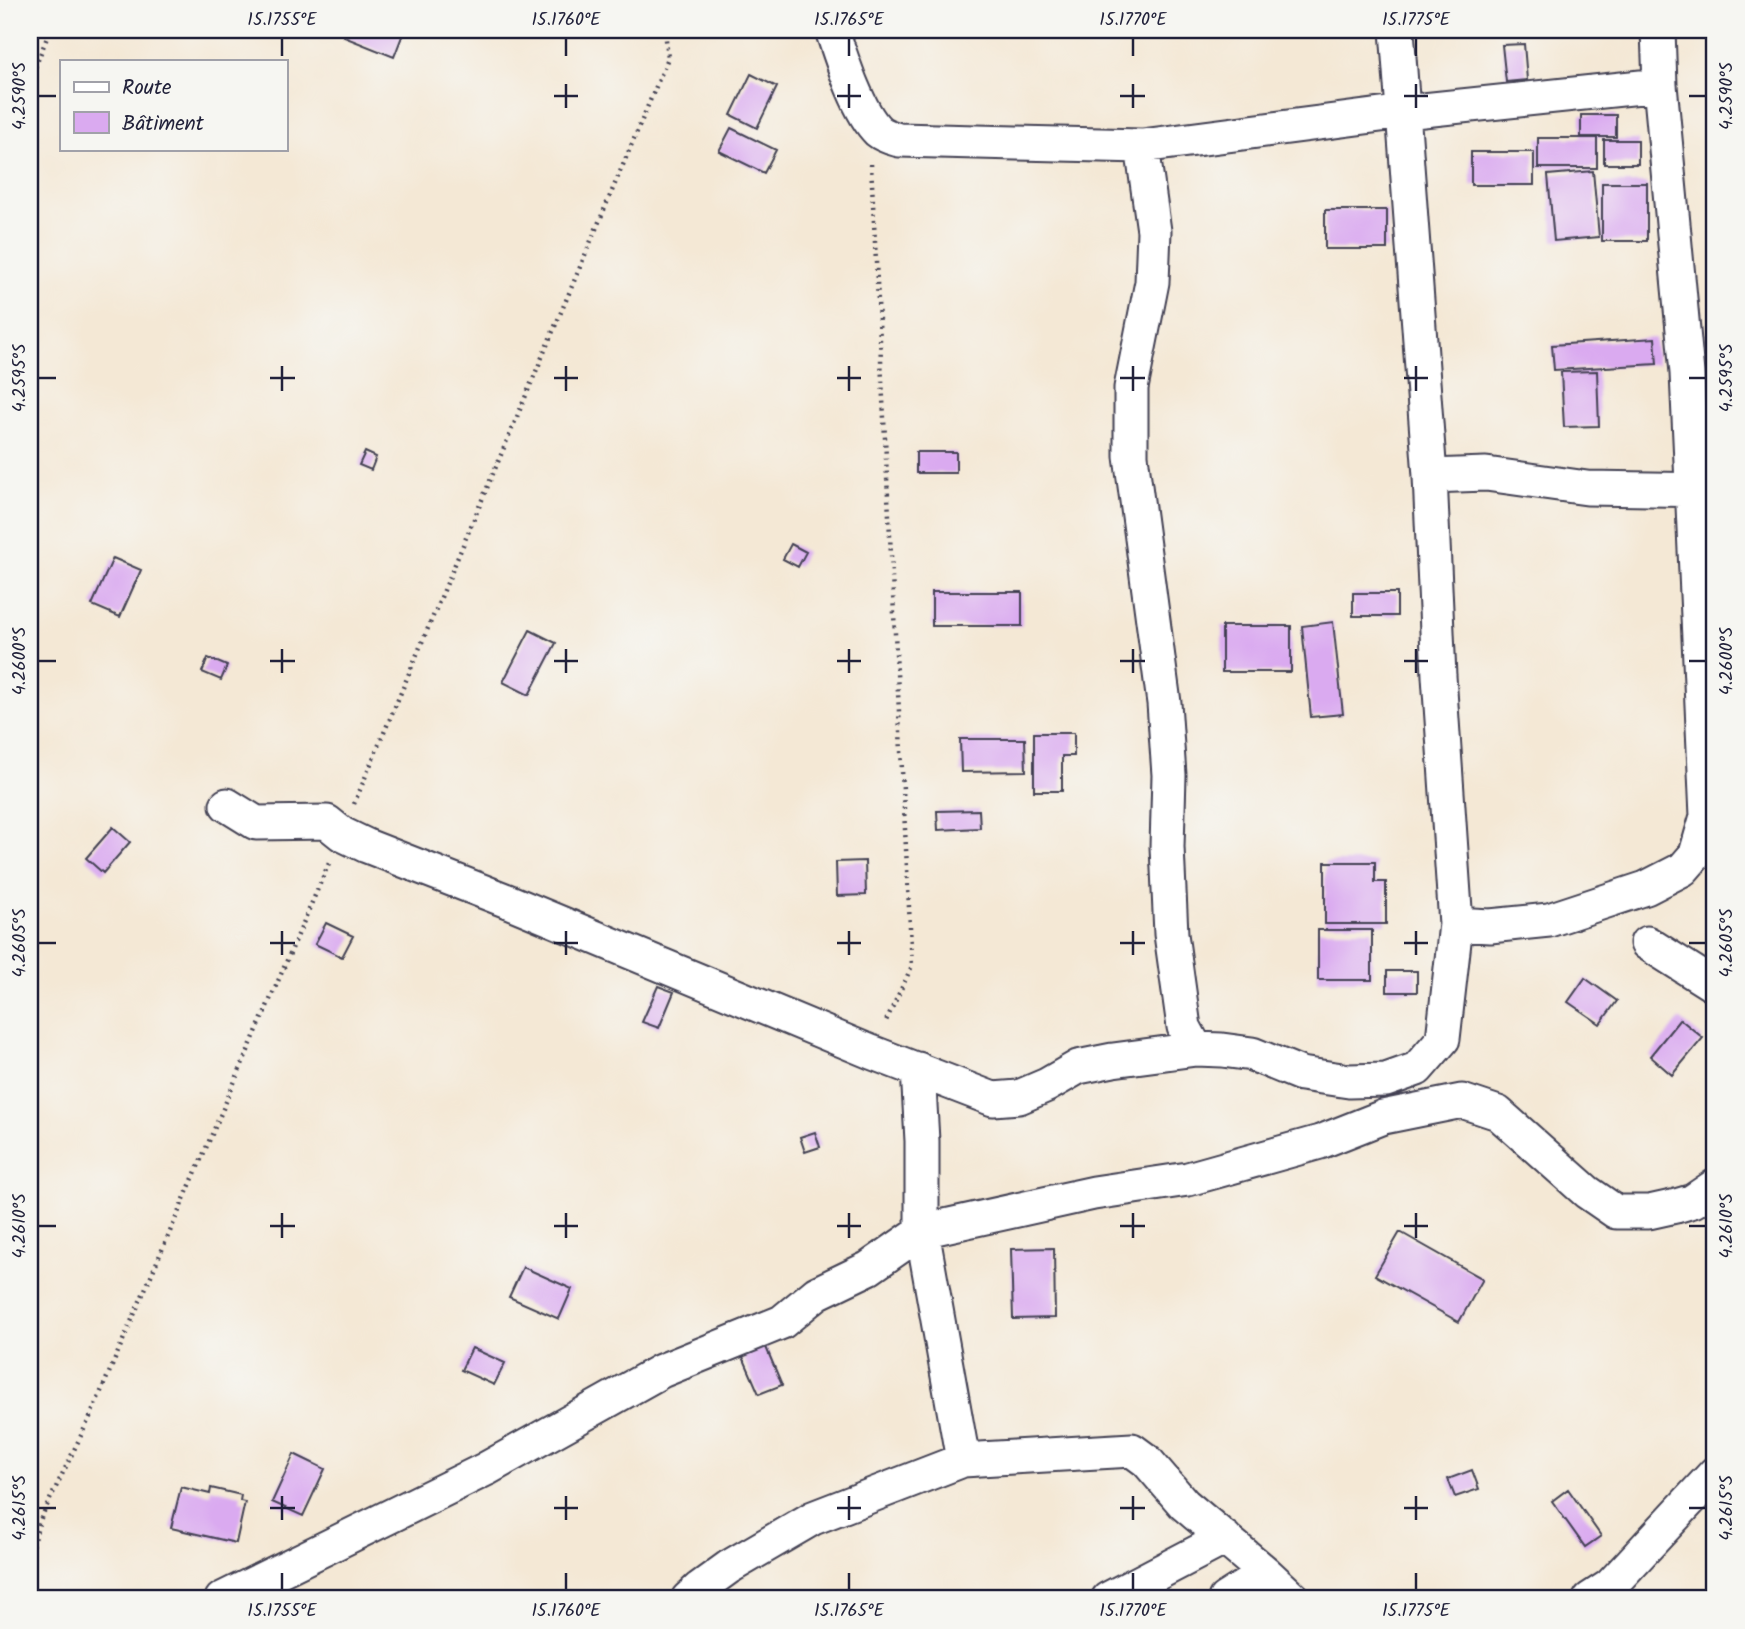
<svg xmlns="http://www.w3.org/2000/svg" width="1745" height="1629" viewBox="0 0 1745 1629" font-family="Kalam,sans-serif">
<rect width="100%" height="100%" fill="#f6f6f2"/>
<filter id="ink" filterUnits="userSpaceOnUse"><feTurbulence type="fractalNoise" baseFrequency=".0143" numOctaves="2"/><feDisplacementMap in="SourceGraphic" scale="14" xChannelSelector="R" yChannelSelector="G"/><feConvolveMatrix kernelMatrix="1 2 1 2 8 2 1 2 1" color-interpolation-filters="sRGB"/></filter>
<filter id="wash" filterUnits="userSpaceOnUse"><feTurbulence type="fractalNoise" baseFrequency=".00686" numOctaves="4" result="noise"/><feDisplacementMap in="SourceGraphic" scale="28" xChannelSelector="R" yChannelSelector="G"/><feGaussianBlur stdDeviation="1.57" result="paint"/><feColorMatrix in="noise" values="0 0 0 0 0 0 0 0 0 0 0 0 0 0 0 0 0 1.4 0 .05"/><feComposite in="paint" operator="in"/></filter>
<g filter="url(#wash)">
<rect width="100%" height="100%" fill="#f4e8d5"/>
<g id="blocks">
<path fill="#daaaf0" d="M347,30h54l3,1 -10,26 -50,-20z
M1524,44l3,36 -21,2 -4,-37z
M751,74l26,13 -20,41 -26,-13z
M1581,115h35v22h-35z
M731,128l45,22 -12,23 -45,-22z
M1538,138h59v30h-59z
M1604,140h34v24h-34z
M1471,152h63v33h-63z
M1593,171l6,66 -45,4 -6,-66z
M1602,183h45v58h-45z
M1325,210h62v39h-62z
M1655,338l2,26 -103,6 -2,-25z
M1597,371l2,55 -35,1 -3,-55z
M365,452l11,5 -5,13 -12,-5z
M916,452h40v21h-40z
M791,544l15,8 -8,15 -15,-8z
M113,558l28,12 -21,47 -28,-12z
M932,592h90v34h-90z
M1353,593h44v23h-44z
M1333,622l10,92 -32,3 -9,-91z
M1222,626h69v46h-69z
M530,630l26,13 -27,52 -26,-13z
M208,658l19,8 -6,14 -19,-8z
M1034,733h40v23h-12v35h-28z
M960,739h65l1,32 -65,1z
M979,810l1,18 -42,2 -1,-19z
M113,827l17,15 -27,31 -17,-15z
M865,861l1,34 -29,1 -1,-34z
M1325,862h50v20h11v42h-61z
M326,923l27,13 -11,21 -27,-13z
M1318,930h54v50h-54z
M1387,971h30v21h-30z
M1585,978l32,23 -17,23 -32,-22z
M658,986l16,6 -15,36 -17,-6z
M1680,1019l23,19 -31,37 -22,-19z
M815,1132l5,15 -15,5 -5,-15z
M1400,1232l83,47 -24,43 -84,-47z
M1054,1248l1,70 -42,1 -2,-70z
M523,1267l49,22 -13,30 -50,-22z
M763,1340l19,45 -23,9 -19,-44z
M472,1348l33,15 -11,22 -33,-15z
M294,1454l31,15 -22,47 -31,-14z
M1472,1470l7,19 -24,8 -7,-18z
M181,1487l29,7 1,-6 30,7 -1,6 5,1 -9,41 -65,-15z
M1568,1489l33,47 -16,11 -33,-46z"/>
</g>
</g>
<g filter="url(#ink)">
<use href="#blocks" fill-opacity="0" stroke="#424052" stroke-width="2"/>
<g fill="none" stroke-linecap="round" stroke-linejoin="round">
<defs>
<path id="minor" d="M832,30c9,27 26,82 46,101 6,5 14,7 21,9l243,6 262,-34 256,-27
M1397,30l33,446 9,200 17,248
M1142,146l12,85 -2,51 -21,106v68l33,247 5,72 -2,72 4,87 13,93 12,22
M1430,476l56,-2 101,14 128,2
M227,805l29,18 71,-1 15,12 25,12 143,56 361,150 122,47 26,-2 28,-12 31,-18 35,-7 83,-11 26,1 30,4 49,20 48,7 37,-1 31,-11 26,-30 13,-115 34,2 59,-6 97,-32 37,-19 13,-15 11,-38 -20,-443 -27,-288 -2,-55
M1647,943l68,43
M963,1460l-41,-229 172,-38 94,-14 132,-37 63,-25 79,-16 36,12 89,79 29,20h33l27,-6 17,-5 22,-15
M222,1599l264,-130 175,-98 121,-49 35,-29 52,-25 53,-37v-90l-4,-72
M688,1599l12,-11 29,-21 84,-49 150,-58 169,-10 15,11 37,43 82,69 28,26
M1108,1599l117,-61
M1225,1599l41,-26
M1590,1599l20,-13 105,-113"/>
</defs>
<use href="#minor" stroke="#424052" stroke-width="37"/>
<path stroke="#424052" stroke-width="4.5" stroke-dasharray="2 5" stroke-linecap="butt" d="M30,80l20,-50
M871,164l41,802 -27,57
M354,804l314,-746 -3,-28
M30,1552l11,-34 49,-101 239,-554"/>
<use href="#minor" stroke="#fff" stroke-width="33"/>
</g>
</g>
<path fill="none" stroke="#22223b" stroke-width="2.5" d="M282,38v18M566,38v18M849,38v18M1133,38v18M1416,38v18M566,84v24M849,84v24M1133,84v24M1416,84v24M38,96h18M554,96h24M837,96h24M1120,96h25M1404,96h24M1689,96h17M282,366v25M566,366v25M849,366v25M1133,366v25M1416,366v25M38,378h18M270,378h25M554,378h24M837,378h24M1120,378h25M1404,378h24M1689,378h17M282,649v24M566,649v24M849,649v24M1133,649v24M1416,649v24M38,661h18M270,661h25M554,661h24M837,661h24M1120,661h25M1404,661h24M1689,661h17M282,931v24M566,931v24M849,931v24M1133,931v24M1416,931v24M38,943h18M270,943h25M554,943h24M837,943h24M1120,943h25M1404,943h24M1689,943h17M282,1213v25M566,1213v25M849,1213v25M1133,1213v25M1416,1213v25M38,1226h18M270,1226h25M554,1226h24M837,1226h24M1120,1226h25M1404,1226h24M1689,1226h17M282,1496v24M566,1496v24M849,1496v24M1133,1496v24M1416,1496v24M38,1508h18M270,1508h25M554,1508h24M837,1508h24M1120,1508h25M1404,1508h24M1689,1508h17M282,1573v17M566,1573v17M849,1573v17M1133,1573v17M1416,1573v17"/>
<rect width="1745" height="1629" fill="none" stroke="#f6f6f2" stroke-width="77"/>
<rect x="60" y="60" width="228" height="91" fill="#f6f6f2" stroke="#a1a1a9" stroke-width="2"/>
<rect x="74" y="82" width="35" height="10" fill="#ffffff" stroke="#a1a1a9" stroke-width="2"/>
<text x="122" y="94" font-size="21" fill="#22223b">Route</text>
<rect x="74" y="112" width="35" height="21" fill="#daaaf0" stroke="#a1a1a9" stroke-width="2"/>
<text x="122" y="130" font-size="21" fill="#22223b">Bâtiment</text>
<rect x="38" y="38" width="1668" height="1552" fill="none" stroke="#22223b" stroke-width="2.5"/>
<g font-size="18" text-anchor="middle" fill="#22223b">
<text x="282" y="25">15.1755°E</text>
<text x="566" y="25">15.1760°E</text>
<text x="849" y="25">15.1765°E</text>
<text x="1133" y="25">15.1770°E</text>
<text x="1416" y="25">15.1775°E</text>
<text transform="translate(19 96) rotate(-90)" y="6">4.2590°S</text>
<text transform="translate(1726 96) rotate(-90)" y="6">4.2590°S</text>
<text transform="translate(19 378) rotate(-90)" y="6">4.2595°S</text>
<text transform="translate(1726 378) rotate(-90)" y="6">4.2595°S</text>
<text transform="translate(19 661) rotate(-90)" y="6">4.2600°S</text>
<text transform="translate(1726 661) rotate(-90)" y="6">4.2600°S</text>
<text transform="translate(19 943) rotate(-90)" y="6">4.2605°S</text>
<text transform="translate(1726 943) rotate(-90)" y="6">4.2605°S</text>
<text transform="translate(19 1226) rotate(-90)" y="6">4.2610°S</text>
<text transform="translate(1726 1226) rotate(-90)" y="6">4.2610°S</text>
<text transform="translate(19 1508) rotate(-90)" y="6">4.2615°S</text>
<text transform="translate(1726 1508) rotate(-90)" y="6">4.2615°S</text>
<text x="282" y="1616">15.1755°E</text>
<text x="566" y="1616">15.1760°E</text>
<text x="849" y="1616">15.1765°E</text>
<text x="1133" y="1616">15.1770°E</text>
<text x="1416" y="1616">15.1775°E</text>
</g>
</svg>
